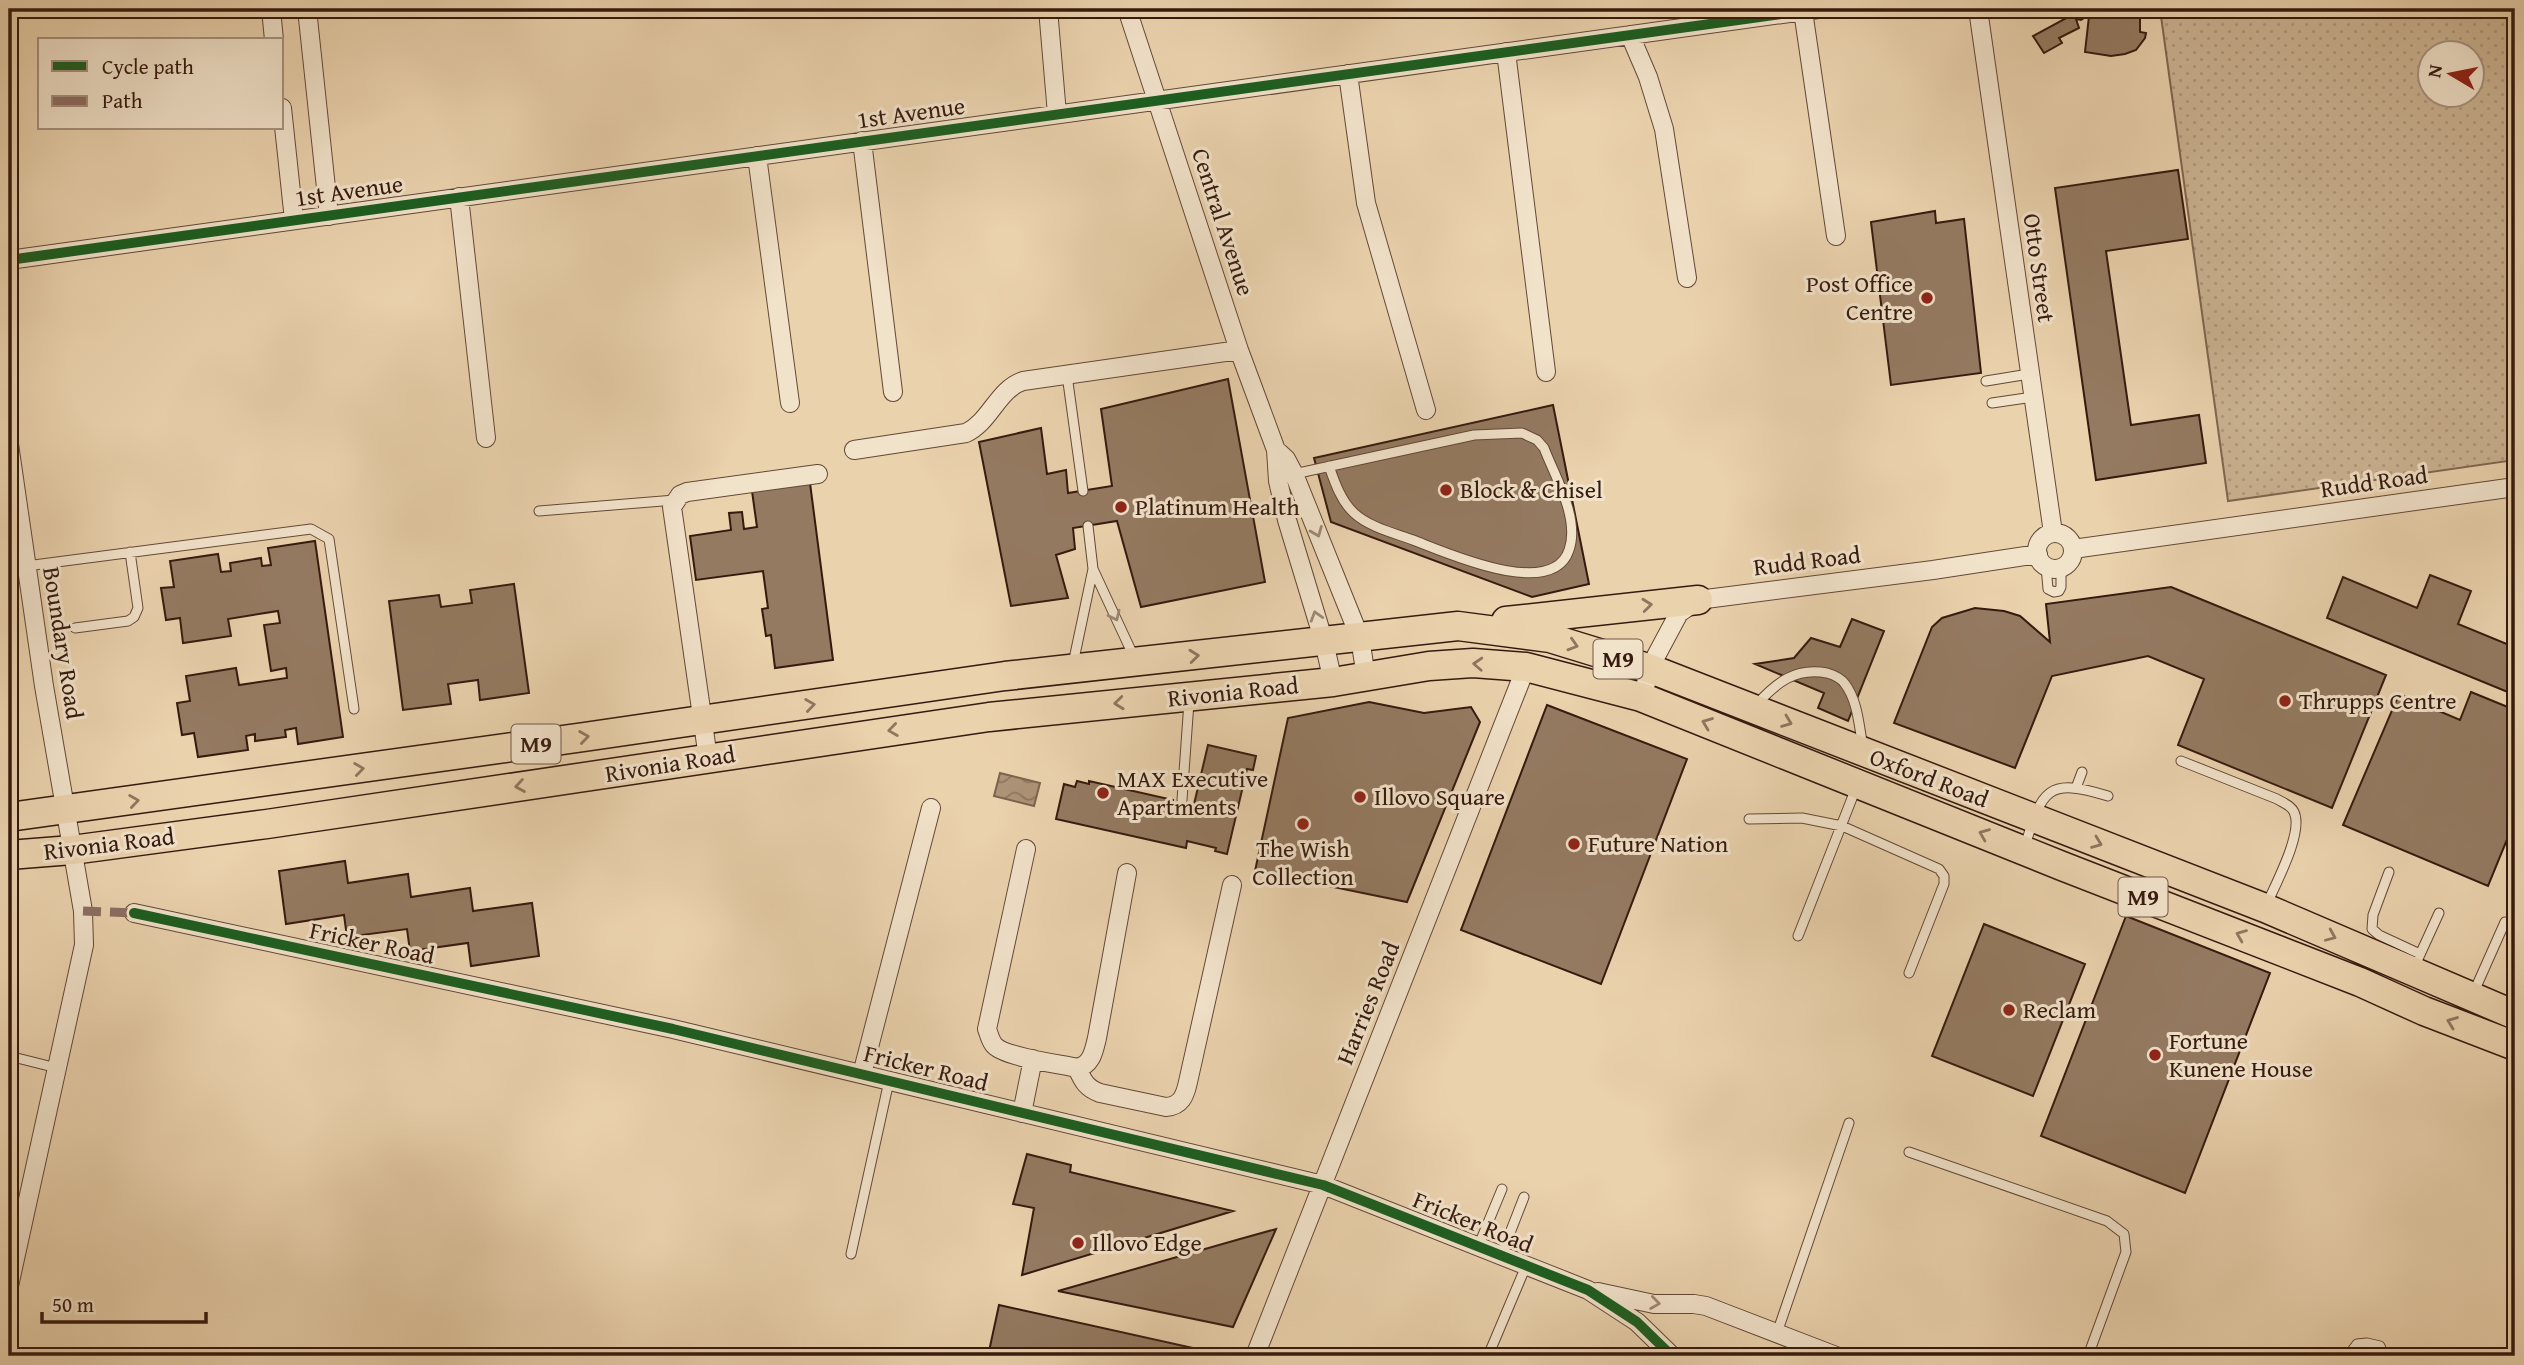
<svg xmlns="http://www.w3.org/2000/svg" width="2524" height="1365" viewBox="0 0 2524 1365" font-family="'Gentium Book Plus',serif">
<defs>
<pattern id="grass-dots" width="8" height="8" patternUnits="userSpaceOnUse" patternTransform="scale(1.75)"><rect width="8" height="8" fill="#cbb392"/><path d="M2 2h.1M6 6h.1" fill="none" stroke="#af997d" stroke-width="1.8" stroke-linecap="round"/></pattern>
<pattern id="water-waves" width="16" height="10" patternUnits="userSpaceOnUse" patternTransform="scale(1.75)"><rect width="16" height="10" fill="#ad9377"/><path d="M0 5q4-4 8 0t8 0" fill="none" stroke="#8e7760"/></pattern>
</defs>
<rect width="100%" height="100%" fill="#ead2ad"/>
<filter id="stains"><feTurbulence type="fractalNoise" baseFrequency=".00286" numOctaves="4"/><feColorMatrix values="0 0 0 0 .2 0 0 0 0 .09 0 0 0 0 .02 0 0 0 .5 -.17"/></filter>
<radialGradient id="worn" r=".72"><stop offset=".6" stop-color="#630" stop-opacity="0"/><stop offset="1" stop-color="#630" stop-opacity=".3"/></radialGradient>
<path fill="url(#grass-dots)" stroke="#806650" stroke-width="2" fill-rule="evenodd" d="M2160,9h355v451l-287,41zM2430,52h42v42h-42z"/>
<path fill="url(#water-waves)" stroke="#7d634d" stroke-width="2" d="M1000,773l40,10 -6,23 -40,-10z"/>
<path fill="#947a61" stroke="#361a0f" stroke-width="2" d="M2074,9h12l17,4v-4h41l-1,8h-3v15l6,1 -1,5 -9,12 -11,4 -14,2 -26,-4 4,-36h-2l-6,4 -5,-1 3,9 -20,10 3,5 -18,10 -11,-17 39,-21z
M2178,170l10,69 -82,12 25,174 68,-10 7,48 -110,17 -41,-292z
M1935,211l1,12 28,-4 17,154 -90,12 -20,-163z
M1228,379l37,203 -124,25 -24,-86 -44,7 2,21 -19,6 12,43 -57,8 -32,-164 62,-14 6,46 19,-4 2,23 44,-7 -11,-77z
M1553,405l36,179 -57,13 -201,-75 -17,-64z
M810,483l23,177 -58,8 -4,-33 -5,1 -4,-27 6,-1 -5,-37 -67,9 -6,-44 41,-6 -2,-17 13,-1 2,17 13,-2 -5,-36z
M315,541l28,196 -45,7 -2,-16 -11,2 1,7 -31,4v-7l-9,2 2,14 -50,7 -4,-24 -12,2 -5,-32 13,-2 -4,-25 50,-8 3,17 48,-7 -1,-10 -15,3 -7,-46 16,-2 -2,-12 -50,8 3,17 -48,7 -3,-25 -14,2 -5,-32 13,-1 -4,-26 48,-7 3,18 10,-1 -1,-8 31,-5 1,8 9,-1 -3,-17z
M2430,575l41,16 -13,33 51,21 6,-17v67l-188,-77 16,-41 74,31z
M514,584l15,109 -49,7 -2,-20 -30,4 3,20 -48,6 -14,-109 50,-6 2,12 31,-4 -2,-13z
M2171,587l215,88 -54,133 -154,-63 26,-66 -56,-23 -96,20 -37,92 -121,-45 38,-96 10,-9 33,-10 29,3 16,5 30,26 -4,-38z
M1852,619l32,12 -36,90 -30,-13 6,-15 -69,-29 39,-6 17,-20 29,9z
M2471,692l44,18v110l-27,66 -145,-61 56,-131 61,26z
M1369,702l55,11 47,-6 9,15 -73,180 -152,-31 33,-153z
M1547,705l140,54 -86,225 -140,-54z
M1208,745l48,11 -3,14 -6,-1 -20,85 -12,-3 1,-3 -29,-7 -1,7 -130,-29 8,-35 11,3 2,-6 12,3v-3l84,19 -3,12 21,5z
M345,861l3,22 60,-9 3,23 59,-9 3,23 59,-8 7,53 -68,10 -3,-23 -58,8 -3,-22 -60,8 -3,-22 -58,9 -7,-53z
M2126,916l144,57 -85,220 -144,-57z
M1984,924l101,40 -52,132 -101,-40z
M1027,1154l44,11 -1,7 163,39 -211,64 12,-67 -21,-4z
M1276,1229l-43,98 -175,-36 182,-52z
M999,1305l203,45 -1,6h-160l-10,-2 -1,2h-42z"/>
<g fill="none" stroke-linecap="round" stroke-linejoin="round">
<defs>
<path id="service" d="M1067,375l16,116
M1986,381l43,-7
M1992,403l41,-6
M1294,474l180,-39 48,-2 15,7 7,8c11,29 36,70 25,102 -17,51 -124,2 -156,-10 -19,-7 -44,-13 -59,-27 -13,-12 -19,-30 -25,-47
M539,511l136,-11
M1088,526l5,43 41,88
M26,566l285,-37 18,10 25,170
M2046,566l2,23 6,3 5,-1 2,-4v-19
M75,628l53,-7 6,-4 4,-9 -8,-56
M1073,664l20,-95
M1756,705c20,-22 39,-38 71,-32 7,2 14,5 18,11 13,17 14,43 18,63
M2181,761l96,38c6,4 14,6 17,13 10,20 -19,73 -28,94
M2076,788l6,-16
M1182,800l7,-98
M1749,819l53,-1 40,8 97,43 5,7v8l-35,89
M2025,846c17,-56 22,-69 83,-50
M2389,872l-16,43 -1,14 7,6 41,19
M1798,936l58,-148
M2418,959l21,-46
M2473,994l32,-72
M9,1056l48,12
M1909,1152l198,69 17,13 2,18 -38,104
M1478,1247l24,-58
M851,1254l38,-173
M1501,1256l23,-59
M1777,1333l72,-210
M1488,1356l38,-90
M2348,1356l9,-12 10,-1 13,3 4,10"/>
<path id="minor" d="M271,9l3,31
M307,9l22,207
M1048,9l9,105
M1127,9l112,341 37,100 2,31 9,39 37,122 9,40
M1978,9l75,524
M1803,11l33,225
M1630,35l18,42 16,52 23,149
M1506,52l40,320
M1348,74l18,129 60,207
M282,108l12,112
M862,141l31,251
M757,156l33,247
M459,197l27,241
M9,260l1809,-251
M9,444l35,242 39,225 1,34 -75,341
M854,450l112,-17c24,-11 32,-44 57,-52l216,-31
M1276,450l10,9 8,15 66,164 6,39
M2037 551a18 18 0 1 1 36 0a18 18 0 1 1-36 0Z
M2073,549l442,-62
M1641,697l15,-41 23,-43 19,-13 235,-30 105,-16
M708,758l-36,-251 8,-12 7,-3 131,-18
M1026,849l-39,180c2,5 3,11 7,16 10,12 66,19 83,23 15,-3 17,-18 20,-30l30,-165
M134,913l539,116 650,156 265,105 49,32 35,34
M1077,1068c6,13 9,20 23,25l66,14c15,-1 19,-11 22,-25l44,-197
M862,1074l69,-266
M1022,1113l11,-54
M1598,1292l56,12h40l12,2 130,50
M1255,1356l271,-689"/>
<path id="primary" d="M1506,621l192,-21
M9,817l575,-80 421,-61 453,-50 92,12 101,31 614,239 250,107
M9,855l63,-5 195,-26 722,-107 344,-35 96,-16 44,-3 53,4 115,30 421,169 298,116 64,29 91,35"/>
</defs>
<use href="#service" stroke="#634836" stroke-width="11"/>
<use href="#minor" stroke="#634836" stroke-width="20"/>
<use href="#primary" stroke="#361a0f" stroke-width="31"/>
<use href="#service" stroke="#f1e2ca" stroke-width="9"/>
<use href="#minor" stroke="#f1e2ca" stroke-width="18"/>
<use href="#primary" stroke="#ead2ad" stroke-width="28"/>
<path stroke="#8d6e63" stroke-width="9" stroke-dasharray="18 9" stroke-linecap="butt" d="M83,911l51,2"/>
<defs>
<path id="cycleway" d="M9,260l1809,-251
M134,913l539,116 650,156 265,105 49,32 35,34"/>
</defs>
<use href="#cycleway" stroke="#f1e2ca" stroke-width="15"/>
<use href="#cycleway" stroke="#1b5e20" stroke-width="10"/>
</g>
<defs><path id="oneway-chevron" d="M-2-3.5L2.5 0L-2 3.5" fill="none" stroke-width="1.6" stroke-linecap="round" stroke-linejoin="round" transform="scale(1.75)"/></defs>
<g stroke="#9d8876">
<use href="#oneway-chevron" transform="translate(1317 532) rotate(68)"/>
<use href="#oneway-chevron" transform="translate(1115 616) rotate(65)"/>
<use href="#oneway-chevron" transform="translate(1316 616) rotate(-107)"/>
<use href="#oneway-chevron" transform="translate(1655 1303) rotate(8)"/>
</g>
<g stroke="#90765e">
<use href="#oneway-chevron" transform="translate(1647 605) rotate(-6)"/>
<use href="#oneway-chevron" transform="translate(1573 645) rotate(17)"/>
<use href="#oneway-chevron" transform="translate(1194 656) rotate(-6)"/>
<use href="#oneway-chevron" transform="translate(1478 664) rotate(-177)"/>
<use href="#oneway-chevron" transform="translate(1119 703) rotate(174)"/>
<use href="#oneway-chevron" transform="translate(810 705) rotate(-8)"/>
<use href="#oneway-chevron" transform="translate(1787 722) rotate(21)"/>
<use href="#oneway-chevron" transform="translate(1707 723) rotate(-159)"/>
<use href="#oneway-chevron" transform="translate(893 730) rotate(172)"/>
<use href="#oneway-chevron" transform="translate(584 737) rotate(-8)"/>
<use href="#oneway-chevron" transform="translate(359 769) rotate(-8)"/>
<use href="#oneway-chevron" transform="translate(520 786) rotate(171)"/>
<use href="#oneway-chevron" transform="translate(134 801) rotate(-8)"/>
<use href="#oneway-chevron" transform="translate(1984 834) rotate(-158)"/>
<use href="#oneway-chevron" transform="translate(2097 843) rotate(21)"/>
<use href="#oneway-chevron" transform="translate(2241 935) rotate(-158)"/>
<use href="#oneway-chevron" transform="translate(2331 936) rotate(23)"/>
<use href="#oneway-chevron" transform="translate(2452 1022) rotate(-159)"/>
</g>
<g fill="#8f2418" stroke="#f1e2ca" stroke-width="2.5">
<circle cx="1927" cy="298" r="7"/>
<circle cx="1446" cy="490" r="7"/>
<circle cx="1121" cy="507" r="7"/>
<circle cx="2285" cy="701" r="7"/>
<circle cx="1103" cy="793" r="7"/>
<circle cx="1360" cy="797" r="7"/>
<circle cx="1303" cy="824" r="7"/>
<circle cx="1574" cy="844" r="7"/>
<circle cx="2009" cy="1010" r="7"/>
<circle cx="2155" cy="1055" r="7"/>
<circle cx="1078" cy="1243" r="7"/>
</g>
<g text-anchor="middle" stroke-width="6" stroke-linejoin="round" paint-order="stroke">
<g fill="#f1e2ca" stroke="#6e5647" stroke-width="2">
<rect x="1593.5" y="639.5" width="49" height="39" rx="5"/>
<rect x="511.5" y="724.5" width="49" height="39" rx="5"/>
<rect x="2118.5" y="877.5" width="49" height="39" rx="5"/>
</g>
<g font-size="23" font-weight="bold" fill="#361a0f">
<text x="1618" y="667">M9</text>
<text x="536" y="752">M9</text>
<text x="2143" y="905">M9</text>
</g>
<g font-size="24" fill="#361a0f" stroke="#f1e2ca">
<text transform="translate(911 113) rotate(-8)" y="8">1st Avenue</text>
<text transform="translate(349 191) rotate(-8)" y="8">1st Avenue</text>
<text transform="translate(1223 222) rotate(72)" y="8">Central Avenue</text>
<text transform="translate(2039 268) rotate(82)" y="8">Otto Street</text>
<text transform="translate(2374 482) rotate(-8)" y="8">Rudd Road</text>
<text transform="translate(1807 561) rotate(-7)" y="8">Rudd Road</text>
<text transform="translate(63 643) rotate(81)" y="8">Boundary Road</text>
<text transform="translate(1233 692) rotate(-6)" y="8">Rivonia Road</text>
<text transform="translate(670 764) rotate(-9)" y="8">Rivonia Road</text>
<text transform="translate(1929 778) rotate(21)" y="8">Oxford Road</text>
<text transform="translate(109 844) rotate(-7)" y="8">Rivonia Road</text>
<text transform="translate(372 943) rotate(12)" y="8">Fricker Road</text>
<text transform="translate(1368 1003) rotate(-68)" y="8">Harries Road</text>
<text transform="translate(926 1068) rotate(14)" y="8">Fricker Road</text>
<text transform="translate(1473 1222) rotate(22)" y="8">Fricker Road</text>
</g>
<g font-size="24" fill="#361a0f" stroke="#f1e2ca" text-anchor="start">
<text x="1913" y="292" text-anchor="end">Post Office<tspan x="1913" dy="28">Centre</tspan></text>
<text x="1460" y="498">Block &amp; Chisel</text>
<text x="1135" y="515">Platinum Health</text>
<text x="2299" y="709">Thrupps Centre</text>
<text x="1117" y="787">MAX Executive<tspan x="1117" dy="28">Apartments</tspan></text>
<text x="1374" y="805">Illovo Square</text>
<text x="1588" y="852">Future Nation</text>
<text x="1303" y="857" text-anchor="middle">The Wish<tspan x="1303" dy="28">Collection</tspan></text>
<text x="2023" y="1018">Reclam</text>
<text x="2169" y="1049">Fortune<tspan x="2169" dy="28">Kunene House</tspan></text>
<text x="1092" y="1251">Illovo Edge</text>
</g>
</g>
<rect width="2524" height="1365" fill="none" stroke="#ead2ad" stroke-width="35"/>
<rect x="10" y="10" width="2503" height="1344" fill="none" stroke="#361a0f" stroke-width="3.5"/>
<rect x="18" y="18" width="2489" height="1330" fill="none" stroke="#361a0f" stroke-width="2"/>
<rect x="38" y="38" width="245" height="91" fill="#f1e2ca" stroke="#a6927f" stroke-width="2"/>
<rect x="52" y="61" width="35" height="10" fill="#1b5e20" stroke="#a6927f" stroke-width="2"/>
<text x="102" y="74" font-size="21" fill="#361a0f">Cycle path</text>
<rect x="52" y="96" width="35" height="10" fill="#8d6e63" stroke="#a6927f" stroke-width="2"/>
<text x="102" y="108" font-size="21" fill="#361a0f">Path</text>
<g transform="translate(2451 74) rotate(280)"><circle r="33" fill="#f1e2ca" stroke="#a6927f" stroke-width="2"/>
<path d="M0-5L12 26L0 18L-12 26Z" fill="#8f2418"/>
<text y="-10" font-size="19" font-weight="bold" text-anchor="middle" fill="#361a0f">N</text>
</g>
<path d="M42 1312v10h164v-10" fill="none" stroke="#361a0f" stroke-width="3.5"/>
<text x="52" y="1312" font-size="21" fill="#361a0f" stroke="#f1e2ca" stroke-width="5" paint-order="stroke">50 m</text>
<rect width="100%" height="100%" filter="url(#stains)"/>
<rect width="100%" height="100%" fill="url(#worn)"/>
</svg>
